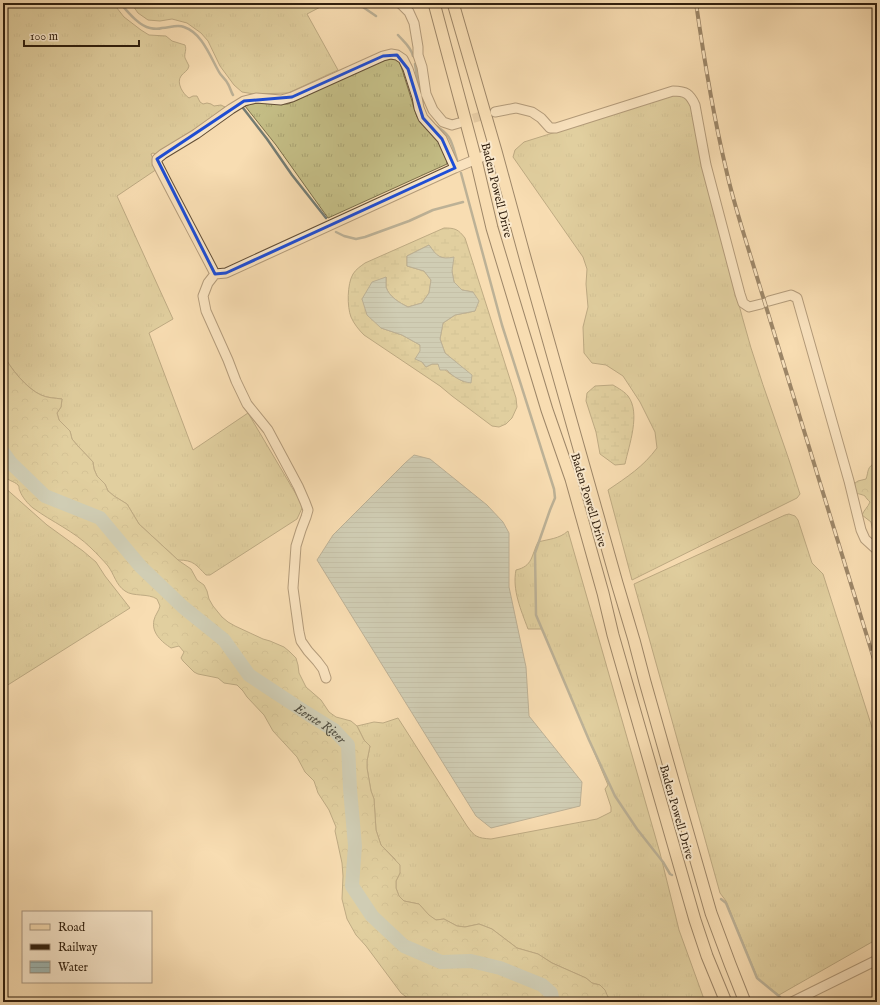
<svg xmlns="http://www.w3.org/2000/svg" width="880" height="1005" viewBox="0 0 880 1005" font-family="'IM FELL English',serif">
<defs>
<pattern id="grass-tufts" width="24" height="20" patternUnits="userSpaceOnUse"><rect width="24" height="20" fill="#c5bf87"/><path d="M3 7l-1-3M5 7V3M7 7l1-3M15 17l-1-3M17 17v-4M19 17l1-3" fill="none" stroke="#aaa473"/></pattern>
<pattern id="forest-crowns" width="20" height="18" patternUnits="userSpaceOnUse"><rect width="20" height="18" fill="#c5bf87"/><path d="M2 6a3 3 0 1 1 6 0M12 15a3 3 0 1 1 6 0" fill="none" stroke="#aaa473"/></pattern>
<pattern id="wetland-marsh" width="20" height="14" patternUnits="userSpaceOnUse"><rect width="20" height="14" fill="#c5bf87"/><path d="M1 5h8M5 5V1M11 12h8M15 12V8" fill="none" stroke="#aaa473"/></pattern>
<pattern id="water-rules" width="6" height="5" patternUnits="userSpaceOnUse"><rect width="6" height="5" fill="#a1bab6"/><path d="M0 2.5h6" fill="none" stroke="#8b9f9b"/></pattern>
</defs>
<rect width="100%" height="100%" fill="#f8ddb2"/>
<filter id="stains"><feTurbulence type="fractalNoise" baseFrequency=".005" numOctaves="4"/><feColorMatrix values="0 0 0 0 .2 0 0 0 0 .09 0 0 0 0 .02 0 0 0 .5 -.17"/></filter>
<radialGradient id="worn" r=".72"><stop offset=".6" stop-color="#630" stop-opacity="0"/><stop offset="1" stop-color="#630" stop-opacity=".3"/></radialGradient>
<path fill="url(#grass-tufts)" stroke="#7a6f4a" d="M3,3h110l11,14 17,13 8,5 17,1 6,5 13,4c2,5 -1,8 0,13 1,3 3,5 4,8 -1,5 -5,6 -8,10 -5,7 2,18 8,22l4,-2h4l3,6 3,2 4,-1 4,1 3,2 7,-1 4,2 -24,20 -45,27 -3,-1 -2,1 6,15 -40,27 56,123 -24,14 44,117 55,-37 55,93 -6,13 -87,56h-4c-10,-10 -12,-15 -28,-15l-39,-36 -12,-20 -13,-8 -6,-5 -3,-7 -8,-8 -3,-7 -1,-7 -16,-17 -5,-6 -2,-8 -11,-11 -2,-7 4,-6 1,-8c-7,-1 -15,-1 -21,-4 -15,-7 -31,-27 -38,-41z
M131,3h197l-21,11 31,56 -50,23 -34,1 -12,-2 -8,-7 -14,-19 -12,-25 -7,-8 -14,-10 -15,-4 -12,2 -12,-1 -10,-7z
M387,58l11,2 2,3 17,54 23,26 7,17v4l-119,54 -52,-73 -31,-39 6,-2 9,-1 28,1z
M677,94l13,6c20,83 37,166 61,248 15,49 34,97 49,146l-3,4 -165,82 -24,-90c19,-13 35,-23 49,-42l-2,-16 -15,-30 -17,-26 -17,-11 -14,-2 -8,-10 -1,-26 5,-20 -2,-23 1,-15 -4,-12 -70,-100 2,-7 9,-8z
M3,486l44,39 36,26 13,11 9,14 25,32 -127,80z
M789,514l6,2 3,4 14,43 11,11 54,169v193l-5,6 -93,53 -21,-16 -32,-78 -6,-8 -86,-309 151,-69z
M568,531l92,322 19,77 26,72h-101l4,-5 -8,-12 -8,-2 -6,-5 -34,-15 -14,-9 -21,-6 -25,-19 -13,-5 -14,3 -8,-1 -13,-7 -8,1 -7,-4 -10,-12 -15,-3 -5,-5 -3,-8v-7l4,-8 -5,-14 -14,-14 -5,-15 -2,-31 -3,-8 -4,-23v-7l3,-15 -6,-6 -7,-14 17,-4 9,1 15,-5 69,108c8,11 10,12 24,13l106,-20 14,-7v-5l-6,-18 3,-4 -65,-154 -2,-2h-13c-7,-19 -16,-39 -12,-59 17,-4 15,-14 22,-28 11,-3 21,-3 30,-11z"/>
<path fill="url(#forest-crowns)" stroke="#7a6f4a" d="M3,354c7,14 24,35 38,41 6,3 14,3 21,4l-1,8 -4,6 2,7 11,11 2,8 5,6 16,17 1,7 3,7 8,8 3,7 6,5 13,8 12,20 39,36 13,9 6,11 7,5 3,6 2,8 4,7 9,11 6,5 7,4 28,13 7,2 14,6 6,5 6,6 2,7 1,8 7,14 15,13 8,12 7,5 15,4 6,5 7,14 6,6 -3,15v7l4,23 3,8 2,31 5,15 19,20v8l-4,8v7l3,8 5,5 15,3 10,11 7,5 8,-1 13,7 8,1 14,-3 13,5 25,19 21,6 14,9 34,15 6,5 8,2 5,5 3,7 -4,5h-191l-12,-9 -35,-47 -10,-11 -9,-16 -5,-20 1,-23 -1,-13 -5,-23 -2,-9 1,-4 -7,-17 -11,-17 -4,-12 -9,-9 -8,-15 -24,-26 -9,-16 -17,-18 -4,-6 -6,-6 -13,-2 -6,-5 -20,-4 -4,-2 -11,-11 -2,-3 3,-6 -5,-6 -8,2c-9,-6 -20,-15 -17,-28 1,-5 5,-9 6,-14l-3,-7c-9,-6 -24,-2 -32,-8 -9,-6 -11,-17 -17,-25 -5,-6 -11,-12 -17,-18 -17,-17 -39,-26 -58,-40 -5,-4 -11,-11 -13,-17 -2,-4 0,-3 -2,-6 -4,-4 -10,-4 -15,-10z
M877,462v78l-3,-3 -3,-15 -9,-7c2,-5 6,-8 8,-13 -2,-2 -4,-4 -5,-6 -8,-4 -12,0 -10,-13l3,-2 8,-2c3,-8 0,-12 11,-17z"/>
<path fill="url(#wetland-marsh)" stroke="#7a6f4a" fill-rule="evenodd" d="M444,228c11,0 14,1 21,10l51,160 1,9 -5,11 -6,6 -7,3 -7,-1 -40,-30 -12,-10 -76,-51c-5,-5 -10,-11 -13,-18 -4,-10 -4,-33 2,-43 3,-5 8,-8 12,-11zM429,245l7,10 9,4 7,12 2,11 8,8 11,2 2,19 -20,4 -12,8 -3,16 5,14 13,11 6,18 -15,-9 -11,-9h-6l-6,3 -4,-5 -2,-17 -18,-10 -21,-7 5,-51c0,3 0,8 0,10 3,10 14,16 22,20l14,-4 7,-10 2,-13 -7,-9 -17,-5v-10z
M613,385c5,3 12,7 15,11 13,17 1,49 -3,68l-10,1 -15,-11 -4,-22 -10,-31 1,-8 8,-7z"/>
<path fill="url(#water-rules)" stroke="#747c73" d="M429,245c8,11 11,15 25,12l-2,14 2,11 8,8 11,2 6,9 -4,10 -20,4 -12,8 -3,16 5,14 27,22 -1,8c-9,-1 -18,-6 -24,-13h-7l-2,-6h-6l-6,3 -4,-5 -7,-3 5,-8v-6l-18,-10 -21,-7 -14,-13 -5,-16 10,-17 14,-5c0,3 0,7 0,10 3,10 14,16 22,20l14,-4 7,-10 2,-13 -7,-9 -17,-5v-10z
M414,455l16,4 57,46 16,17 6,11v54l17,80 3,49 53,66 -2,24 -89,22 -15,-12 -159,-256 16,-25 72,-72z"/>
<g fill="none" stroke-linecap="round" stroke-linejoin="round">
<path stroke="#747c73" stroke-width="2.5" d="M120,3c7,8 19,23 30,25 4,1 9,1 12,0 7,0 15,-4 22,-1 18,6 26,29 35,45 2,4 7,7 9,12 2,3 3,8 5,11
M357,3l19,13
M398,35c6,7 13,12 15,21
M415,64l4,27
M243,108l24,31 25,36 34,43
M433,124c19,11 18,17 24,36
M461,173l41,152 52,164 1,9 -5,12 -15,43 1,62 53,125 26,56 22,33 26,33 7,12 2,1
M336,232l8,4 12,3 9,-2 44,-16 24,-11 30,-8
M721,899l5,4 31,75 23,19"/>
<path stroke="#a1bab6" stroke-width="14" id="s1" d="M3,452l8,11 34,33 55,22 41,49 42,40 41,33 25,35 56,37 29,18 14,15 2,44 5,57 -3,40 20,30 32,30 37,16 30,-1 29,7 42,17 9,8 2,9"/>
<path stroke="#d0b791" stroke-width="9" stroke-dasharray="9 4.5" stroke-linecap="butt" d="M460,122l32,-9"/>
<defs>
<path id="minor" d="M400,3l9,9 5,11 4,24v8l4,12 4,27 7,16 10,12 9,3 7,-2
M495,112l21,-4 16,4 9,6 9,10h6l117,-37c13,0 17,3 22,14l11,60 34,129 3,9 6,4 12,-3
M215,274c-19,-37 -39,-73 -58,-111v-4l6,-5 33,-20 35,-25 13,-8 12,-3 25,2 11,-3 91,-41 8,-2 6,1 6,4 5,10 9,28 2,11 4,10 19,21 13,29
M769,301l22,-6 6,3 52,183 12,49 4,9 12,11
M326,678l-3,-9 -6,-8 -9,-10 -7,-10 -2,-9 -6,-44 3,-42 5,-16 5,-13 2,-7 -3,-8 -7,-16 -30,-56 -21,-26 -11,-23 -8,-21 -22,-49 -3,-15 5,-13 7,-9 11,-1 229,-105 41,-17
M792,1002l85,-42"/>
<path id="major" d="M434,3l42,157 16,68 55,182 24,69 32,114 10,42 82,285 12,36 19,46
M453,3l43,148 30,110 91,322 17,57 11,42 29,102 37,129 19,51 15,38"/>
</defs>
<use href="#minor" stroke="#624e37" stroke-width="11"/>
<use href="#major" stroke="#301f0e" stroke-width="13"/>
<use href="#minor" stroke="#fae9cd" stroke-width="9"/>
<use href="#major" stroke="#f8ddb2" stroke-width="11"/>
<defs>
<path id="rail" d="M696,3c8,56 17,111 30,166 5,23 12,46 19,69l132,431"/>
</defs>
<use href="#rail" stroke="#301f0e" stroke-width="4"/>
<use href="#rail" stroke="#fae9cd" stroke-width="2.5" stroke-dasharray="8" stroke-linecap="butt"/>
</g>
<path d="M0 0H880V1005H0ZM397,55l11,14 15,49 19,21 13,29 -229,105 -11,1 -58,-115 87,-58 48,-4 91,-41z" fill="#f8ddb2" fill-opacity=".55" fill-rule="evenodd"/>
<path fill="none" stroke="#1d4ed8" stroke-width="3" stroke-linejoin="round" d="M397,55l11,14 15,49 19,21 13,29 -229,105 -11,1 -58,-115 87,-58 48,-4 91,-41z"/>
<g text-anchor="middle" stroke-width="4" stroke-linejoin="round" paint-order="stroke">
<g font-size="12" fill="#301f0e" stroke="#fae9cd">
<text transform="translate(497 190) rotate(76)" y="4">Baden Powell Drive</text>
<text transform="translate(589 500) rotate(73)" y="4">Baden Powell Drive</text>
<text transform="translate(677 812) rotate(74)" y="4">Baden Powell Drive</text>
</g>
<g font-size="13" font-style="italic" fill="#524e40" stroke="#fae9cd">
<text dy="5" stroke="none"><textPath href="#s1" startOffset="424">Eerste River</textPath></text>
</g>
</g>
<rect width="880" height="1005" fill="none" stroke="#f8ddb2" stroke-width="16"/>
<rect x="4" y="4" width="872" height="997" fill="none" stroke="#301f0e" stroke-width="2"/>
<rect x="8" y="8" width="864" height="989" fill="none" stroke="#301f0e"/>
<rect x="22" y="911" width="130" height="72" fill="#fae9cd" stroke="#a99881"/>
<rect x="30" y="924" width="20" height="6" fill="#f8ddb2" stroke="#a99881"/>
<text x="58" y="931" font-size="12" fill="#301f0e">Road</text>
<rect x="30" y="944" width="20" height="6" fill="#301f0e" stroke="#a99881"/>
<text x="58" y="951" font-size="12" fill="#301f0e">Railway</text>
<rect x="30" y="961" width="20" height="12" fill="url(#water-rules)" stroke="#a99881"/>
<text x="58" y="971" font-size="12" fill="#301f0e">Water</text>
<path d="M24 40v6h115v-6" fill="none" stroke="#301f0e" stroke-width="2"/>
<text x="30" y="40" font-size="12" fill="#301f0e" stroke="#fae9cd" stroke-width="3" paint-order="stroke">100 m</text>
<rect width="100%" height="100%" filter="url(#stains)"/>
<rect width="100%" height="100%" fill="url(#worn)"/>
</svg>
